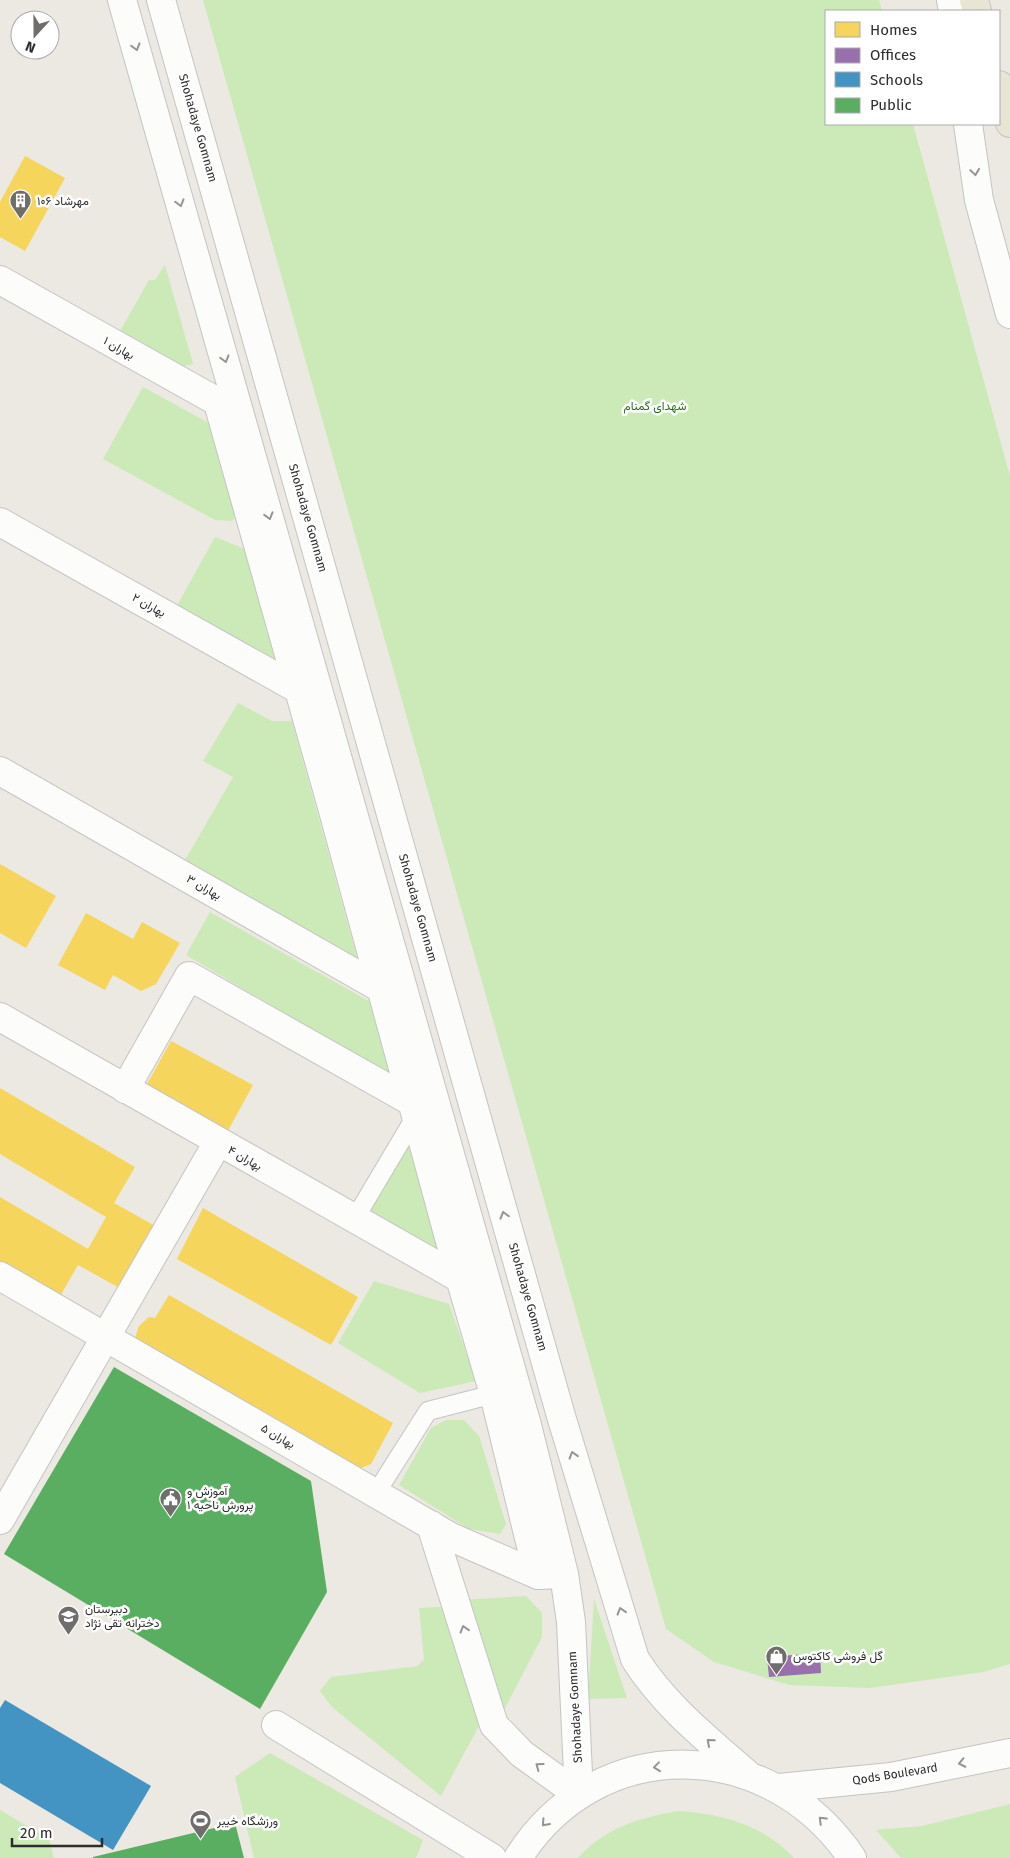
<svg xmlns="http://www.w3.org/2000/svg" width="1010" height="1858" viewBox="0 0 1010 1858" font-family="'Fira Sans',Vazirmatn,sans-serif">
<rect width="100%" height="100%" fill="#ece8e2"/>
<path fill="#cbeab8" d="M203,0h676l3,11h-56v113h87l97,352v1188l-27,8 -113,16 -81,-3 -75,-23 -48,-33z
M165,265l28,99 -14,3 -60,-34 30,-53h6z
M143,387l66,36 29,92 -6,6 -17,-1 -112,-61z
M215,537l35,14 28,105 -6,10 -98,-55z
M238,703l34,18h20l69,251 -181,-103 53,-92 -30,-16z
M210,912l166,93 15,65 -6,2 -199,-117z
M411,1141l30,106 -7,7 -68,-37z
M374,1281l75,23 27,77 -56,12 -82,-50z
M446,1420h18l15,16 27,88 -6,10 -31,-5 -70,-44 32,-57z
M526,1596l16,17v24l-38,73 -10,2 -33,-112z
M594,1599l33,99 -39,1z
M442,1607l37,119 -38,70 -109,-89 -12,-16 11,-14 87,-11 6,-7 -5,-51z
M270,1753l153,87 -7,18h-162l-19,-81z
M1010,1804v54h-109l-25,-28 46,-4z
M0,1810l49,29 5,19h-54z
M679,1811c44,3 84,14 115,47h-216c27,-30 62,-41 101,-47z"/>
<path fill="#f6d55c" d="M25,156l40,22 -40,73 -25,-14v-35z
M0,864l56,32 -30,52 -26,-15z
M86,913l47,26 9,-17 38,21 -24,41 -15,7 -28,-16 -8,15 -47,-25z
M171,1041l82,44 -29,53 -82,-45z
M0,1088l135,79 -21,36 45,25 -36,62 -45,-25 -19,33 -59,-34v-67l88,52 18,-32 -106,-63z
M203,1208l155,89 -27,48 -154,-86z
M169,1295l224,128 -22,41 -10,4 -226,-130 4,-12 10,-9 6,1z"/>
<path fill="#9970ab" d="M820,1653l1,20 -52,4 -2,-20z"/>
<path fill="#4393c3" d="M5,1700l146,86 -38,64 -113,-67v-75z"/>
<path fill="#5aae61" d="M114,1367l197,114 16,111 -67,117 -256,-155z
M235,1823l9,35h-151v-1z"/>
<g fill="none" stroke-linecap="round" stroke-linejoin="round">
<defs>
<path id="lane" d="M354,1220l63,-106
M376,1493l52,-82 66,-17"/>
<path id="street" d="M0,280l234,131
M218,403l114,404 128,471 34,116 44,181
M0,522l298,167
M0,771l391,223
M0,1017l468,266
M125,1089l64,-113 225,127
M0,1520l218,-378
M431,1525l63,200 28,29 57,41
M276,1725l216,133"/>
<path id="secondary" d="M122,0l405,1425 37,149 7,48 8,173
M161,0l400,1416 74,243c29,46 71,79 112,115
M951,0l2,11
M968,124l11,76 31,114
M0,1276l451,261 87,38 26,-1
M779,1788l112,-11 119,-24
M518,1858c80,-127 252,-122 334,0"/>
<path id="primary" d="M974,0l3,11
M999,85l11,38"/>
</defs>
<use href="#lane" stroke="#c5c4c4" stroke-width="20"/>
<use href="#street" stroke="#c5c4c4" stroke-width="30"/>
<use href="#secondary" stroke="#c5c4c4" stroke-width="30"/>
<use href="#primary" stroke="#c6c5c3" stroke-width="30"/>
<use href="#lane" stroke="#fcfcfb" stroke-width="18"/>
<use href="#street" stroke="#fcfcfb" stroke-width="28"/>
<use href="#secondary" stroke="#fcfcfb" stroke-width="28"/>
<use href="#primary" stroke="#e9e5d4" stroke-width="28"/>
</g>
<defs><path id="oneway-chevron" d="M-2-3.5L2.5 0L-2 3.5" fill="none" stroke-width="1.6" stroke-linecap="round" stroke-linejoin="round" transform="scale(1.25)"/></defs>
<g stroke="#949494">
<use href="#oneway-chevron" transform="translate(136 47) rotate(74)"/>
<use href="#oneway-chevron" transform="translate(975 172) rotate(82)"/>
<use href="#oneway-chevron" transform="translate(180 203) rotate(74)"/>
<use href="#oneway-chevron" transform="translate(225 359) rotate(74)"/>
<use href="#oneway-chevron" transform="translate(269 516) rotate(74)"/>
<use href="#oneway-chevron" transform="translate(504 1215) rotate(-106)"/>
<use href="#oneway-chevron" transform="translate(573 1455) rotate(-107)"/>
<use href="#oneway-chevron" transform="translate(621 1611) rotate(-107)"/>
<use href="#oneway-chevron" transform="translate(464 1629) rotate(-107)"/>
<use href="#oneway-chevron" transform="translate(710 1742) rotate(-139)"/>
<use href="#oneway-chevron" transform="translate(962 1763) rotate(168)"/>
<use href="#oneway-chevron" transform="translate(539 1766) rotate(-144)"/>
<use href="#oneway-chevron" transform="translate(657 1767) rotate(173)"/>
<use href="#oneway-chevron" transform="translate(822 1820) rotate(-136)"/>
<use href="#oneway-chevron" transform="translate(545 1823) rotate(132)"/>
</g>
<defs>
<symbol id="building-pin" viewBox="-11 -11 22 30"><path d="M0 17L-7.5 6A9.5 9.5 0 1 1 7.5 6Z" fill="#706e6c" stroke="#fff"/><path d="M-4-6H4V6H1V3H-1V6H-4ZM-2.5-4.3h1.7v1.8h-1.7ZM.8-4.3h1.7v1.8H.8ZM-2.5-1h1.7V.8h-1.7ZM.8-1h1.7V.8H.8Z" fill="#fff"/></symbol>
<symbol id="civic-pin" viewBox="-11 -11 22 30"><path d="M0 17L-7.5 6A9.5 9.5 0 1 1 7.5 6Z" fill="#706e6c" stroke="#fff"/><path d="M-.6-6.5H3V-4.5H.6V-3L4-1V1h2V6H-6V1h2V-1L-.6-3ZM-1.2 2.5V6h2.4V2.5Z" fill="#fff"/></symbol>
<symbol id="school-pin" viewBox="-11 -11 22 30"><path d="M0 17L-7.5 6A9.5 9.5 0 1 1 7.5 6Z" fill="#706e6c" stroke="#fff"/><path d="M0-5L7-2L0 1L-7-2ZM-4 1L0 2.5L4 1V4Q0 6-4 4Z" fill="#fff"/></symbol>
<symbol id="shop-pin" viewBox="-11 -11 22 30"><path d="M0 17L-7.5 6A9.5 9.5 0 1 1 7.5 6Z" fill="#706e6c" stroke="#fff"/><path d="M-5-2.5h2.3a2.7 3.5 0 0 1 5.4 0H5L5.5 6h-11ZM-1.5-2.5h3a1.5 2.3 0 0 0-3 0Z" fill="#fff"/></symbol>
<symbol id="stadium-pin" viewBox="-11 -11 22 30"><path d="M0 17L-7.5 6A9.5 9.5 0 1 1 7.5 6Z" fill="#706e6c" stroke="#fff"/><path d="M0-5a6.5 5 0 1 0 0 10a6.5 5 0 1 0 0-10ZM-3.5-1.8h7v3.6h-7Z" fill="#fff"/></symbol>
</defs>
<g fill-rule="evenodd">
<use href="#building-pin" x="8" y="188" width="25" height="34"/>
<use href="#civic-pin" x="158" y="1486" width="25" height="34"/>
<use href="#school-pin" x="56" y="1604" width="25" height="34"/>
<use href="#shop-pin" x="764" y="1644" width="25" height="34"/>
<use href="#stadium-pin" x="188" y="1808" width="25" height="34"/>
</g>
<g text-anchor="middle" stroke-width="5" stroke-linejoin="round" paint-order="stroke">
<g font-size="12" fill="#2d2d2d" stroke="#fff">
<text transform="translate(198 128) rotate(74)" y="4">Shohadaye Gomnam</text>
<text transform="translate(119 348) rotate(30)" y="4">بهاران ۱</text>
<text transform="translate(308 518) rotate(74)" y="4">Shohadaye Gomnam</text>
<text transform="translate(149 605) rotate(29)" y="4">بهاران ۲</text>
<text transform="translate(204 887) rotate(30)" y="4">بهاران ۳</text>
<text transform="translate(418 908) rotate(74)" y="4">Shohadaye Gomnam</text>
<text transform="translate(245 1158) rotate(30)" y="4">بهاران ۴</text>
<text transform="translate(528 1297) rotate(74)" y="4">Shohadaye Gomnam</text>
<text transform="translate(278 1436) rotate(30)" y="4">بهاران ۵</text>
<text transform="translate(575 1707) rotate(-93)" y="4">Shohadaye Gomnam</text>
<text transform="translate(895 1774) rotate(-9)" y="4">Qods Boulevard</text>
</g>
<g font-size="12" fill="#2d2d2d" stroke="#fff" text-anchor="start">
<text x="37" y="205">مهرشاد ۱۰۶</text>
<text x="187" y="1495">آموزش و<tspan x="187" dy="14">پرورش ناحیه ۱</tspan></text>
<text x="85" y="1613">دبیرستان<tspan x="85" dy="14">دخترانه تقی نژاد</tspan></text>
<text x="793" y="1660">گل فروشی کاکتوس</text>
<text x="217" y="1825">ورزشگاه خیبر</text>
</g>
<g font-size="12" fill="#247314" stroke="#fff">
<text x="655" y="410">شهدای گمنام</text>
</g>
</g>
<rect x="825" y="10" width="175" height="115" fill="#ffffff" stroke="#ababab"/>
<rect x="835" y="22" width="25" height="15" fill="#f6d55c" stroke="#ababab"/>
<text x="870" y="35" font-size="15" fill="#2d2d2d">Homes</text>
<rect x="835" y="48" width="25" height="15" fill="#9970ab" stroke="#ababab"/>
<text x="870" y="60" font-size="15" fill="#2d2d2d">Offices</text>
<rect x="835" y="72" width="25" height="15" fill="#4393c3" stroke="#ababab"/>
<text x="870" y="85" font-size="15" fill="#2d2d2d">Schools</text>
<rect x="835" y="98" width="25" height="15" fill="#5aae61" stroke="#ababab"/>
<text x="870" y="110" font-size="15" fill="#2d2d2d">Public</text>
<g transform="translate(35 35) rotate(201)"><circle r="24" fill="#ffffff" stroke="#ababab"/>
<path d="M0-4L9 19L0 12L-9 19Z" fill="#706e6c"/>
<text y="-8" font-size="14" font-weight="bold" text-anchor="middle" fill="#2d2d2d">N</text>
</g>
<path d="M12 1838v8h90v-8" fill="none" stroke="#2d2d2d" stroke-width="2.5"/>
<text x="20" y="1838" font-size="15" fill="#2d2d2d" stroke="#ffffff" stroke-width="4" paint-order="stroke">20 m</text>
</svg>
